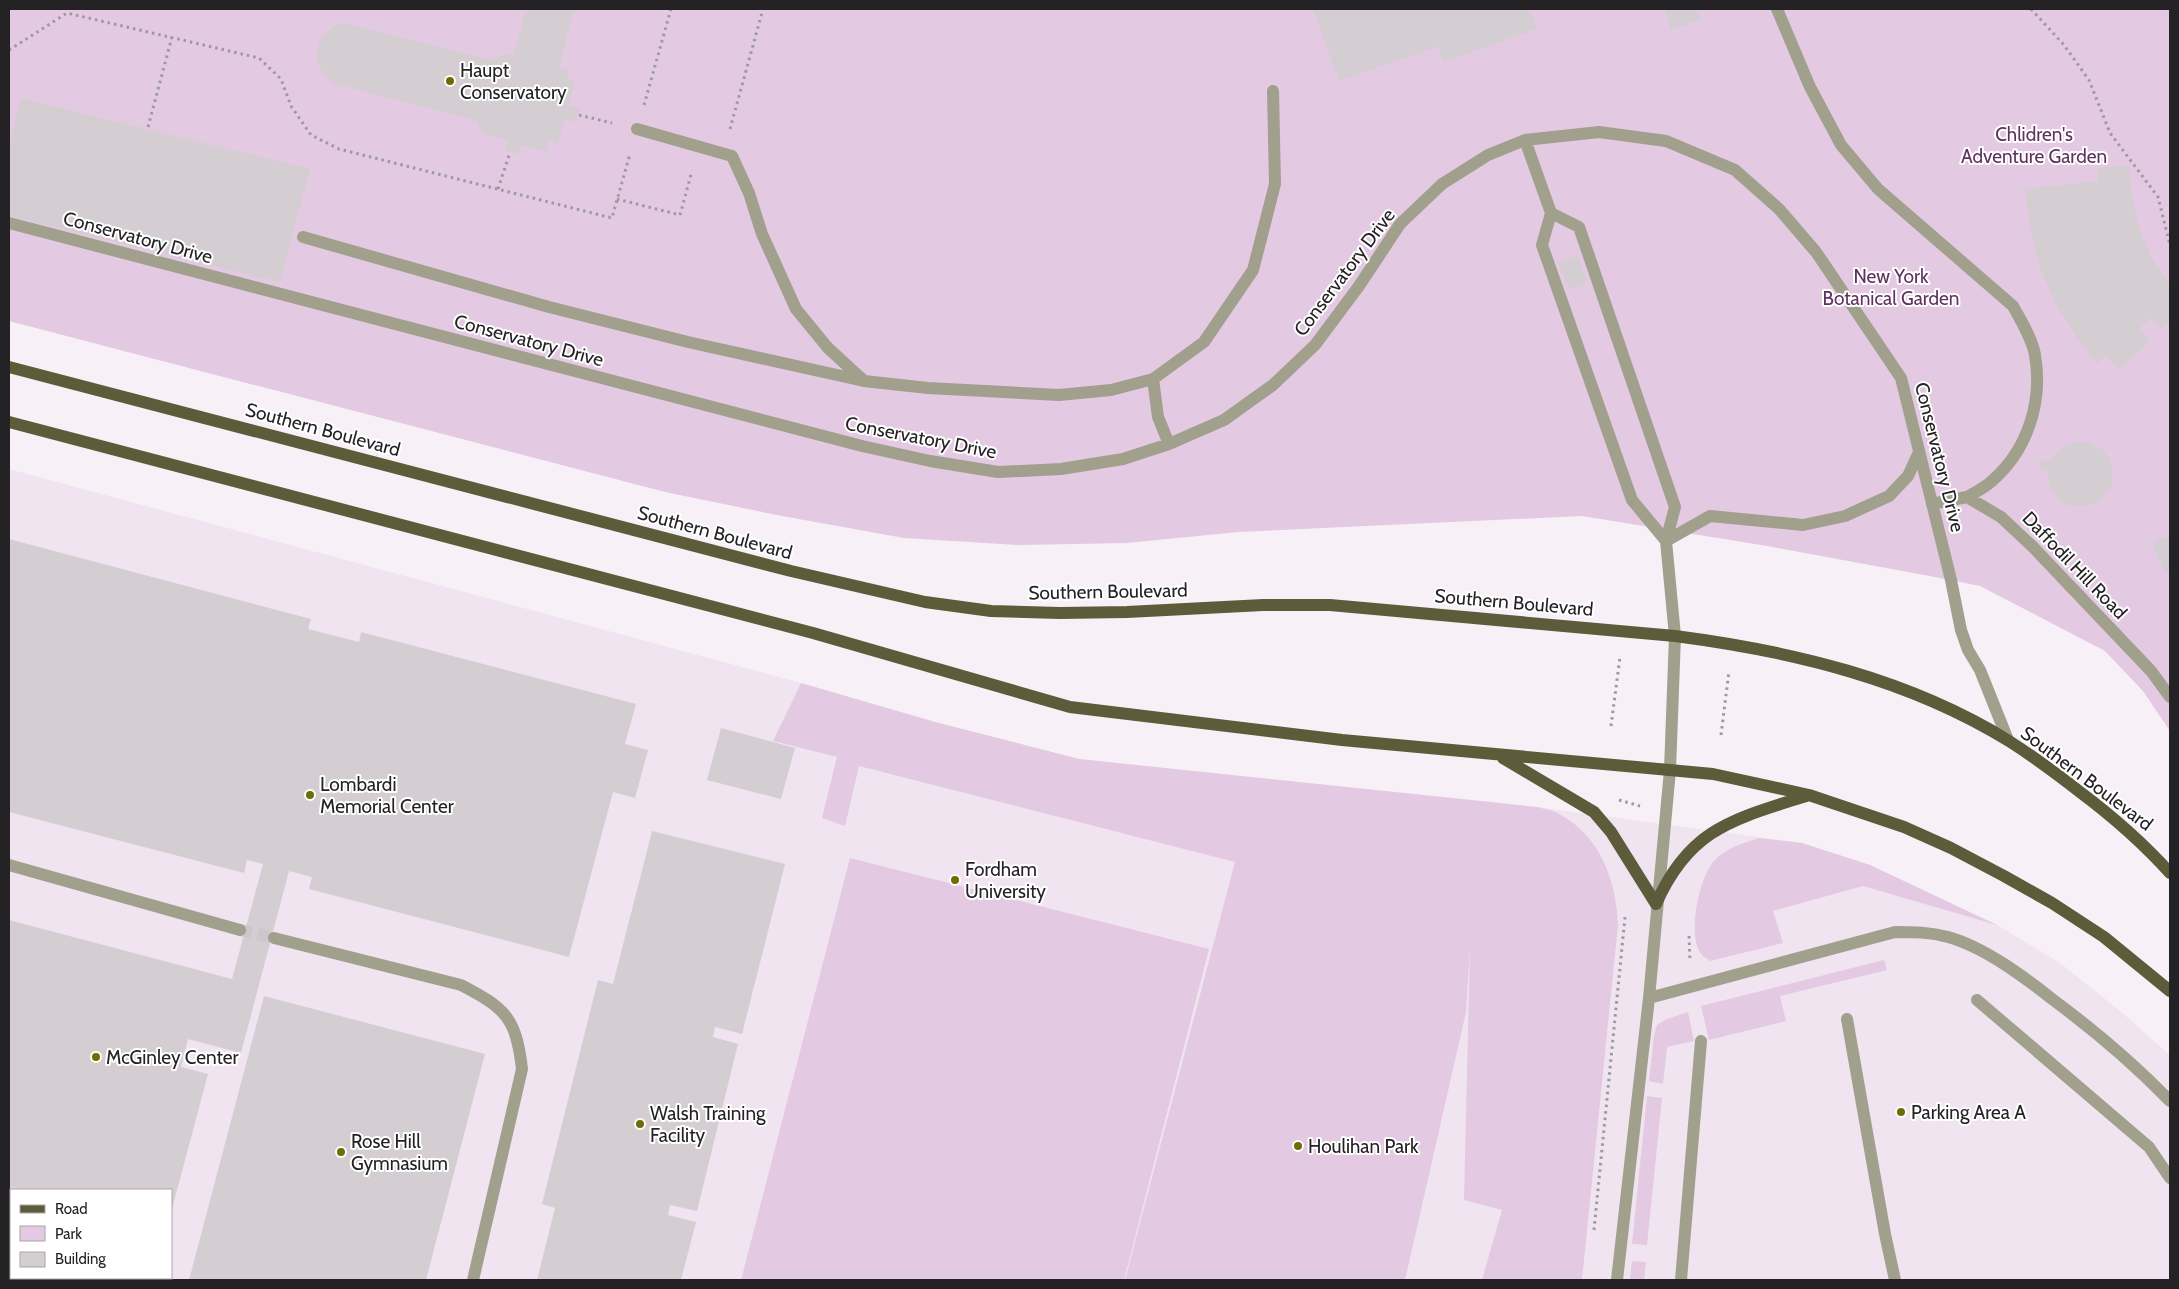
<svg xmlns="http://www.w3.org/2000/svg" width="2179" height="1289" viewBox="0 0 2179 1289" font-family="Cabin,sans-serif">
<rect width="100%" height="100%" fill="#f7f0f6"/>
<path fill="#f0e4f0" fill-rule="evenodd" d="M9,469l792,214 134,39 144,37 458,48 265,36 68,22 127,60 63,38 59,47 51,45v225h-2161zM11,1190h160v88h-160z"/>
<path fill="#e3c9e2" d="M9,9h2161v722l-27,-40 -38,-40 -125,-65 -29,-6 -184,-34 -185,-30 -344,16 -111,11 -108,2 -115,-7 -122,-22 -117,-24 -656,-171z
M801,683l134,39 144,37 458,48c7,2 16,3 22,7 42,22 57,67 59,111l-36,355h-100l20,-70 -38,-10 6,-253 -4,65 -61,268h-280l110,-418 -376,-96 -14,60 -23,-8 15,-61 -64,-16z
M1759,838l43,5 68,22 127,60 -134,-39 -90,25 10,32 -73,18c-2,-2 -7,-4 -9,-7 -14,-18 -2,-77 13,-93 12,-13 29,-18 45,-23z
M850,858l359,91 -85,331h-383z
M1884,960l3,10 -107,26 6,25 -77,19 -8,-34z
M1688,1012l6,29 -27,6 -4,37 -14,-3 5,-46 3,-10 10,-6z
M1647,1096l15,2 -15,147 -15,-1z
M9,1186l16,4h-14v88h65l-1,2h-66z
M1632,1261l14,1 -2,18h-14z"/>
<path fill="#d4ced3" d="M526,9h48l-15,58 10,3 -2,10 8,2 -6,23 11,4 -4,13 -11,-3 -7,24 -9,-2 -3,11 -25,-7 -3,9 -13,-3 3,-11 -25,-6 -6,-13 -137,-36 -12,-5 -11,-17v-13l6,-15 13,-10 9,-2 147,37 14,-7 8,2z
M1313,9h217l7,20 -94,33 -5,-16 -99,35z
M1664,9h34l4,10 -31,11z
M21,98l289,71 -30,113 -271,-66v-69z
M2129,165l2,26 7,34 13,32 19,29v35l-8,8 -11,-12 -12,12 11,12 -31,28 -13,-14 -9,8 -19,-23 -21,-34 -17,-37 -8,-30 -7,-50 73,-8 -1,-12z
M1577,255l10,27 -18,7 -11,-27z
M2078,441l13,2 12,7 6,8 4,13 -1,14 -8,11 -10,8 -13,3 -13,-2 -9,-5 -10,-14 -2,-17 -8,-2 1,-8 9,3 10,-13z
M2170,535v36l-5,3 -13,-31z
M9,539l302,80 -3,10 51,13 2,-10 275,72 -11,40 23,6 -13,48 -22,-6 -44,165 -260,-68 3,-12 -23,-6 -48,182 -53,-14 -7,28 27,7 -36,135 -1,-19h-146l-16,-4v-266l223,59 31,-115 -16,-4 -3,13 -235,-61z
M721,728l74,20 -14,51 -74,-19z
M652,831l133,33 -43,170 -27,-7 -2,10 25,7 -41,167 -27,-6 -2,10 28,7 -15,58h-144l18,-72 -13,-4 56,-224 15,4z
M264,996l221,58 -59,226h-237z"/>
<g fill="none" stroke-linecap="round" stroke-linejoin="round">
<path stroke="#cdc7cc" stroke-width="12" stroke-dasharray="12 6" stroke-linecap="butt" d="M240,930l34,8"/>
<path stroke="#9d999d" stroke-width="3" stroke-dasharray="2.5 4" stroke-linecap="butt" d="M2031,9l33,36 25,35 21,53 48,64 12,48
M9,50l58,-37 192,45 22,21 10,27 20,29 28,14 273,69 18,-64
M644,105l27,-96
M579,115l33,8
M148,127l24,-90
M730,129l33,-120
M498,189l12,-37
M617,199l63,16 12,-44
M1611,726l9,-69
M1721,735l8,-64
M1619,800l21,6
M1689,936l1,25
M1594,1230l31,-313"/>
<path stroke="#a0a08d" stroke-width="12" d="M1777,9l33,78 31,58 37,44 135,117c8,15 19,32 22,49 8,46 -7,94 -42,125 -7,7 -17,12 -26,17
M637,129l95,27 17,37 13,41 34,75 32,39 36,33
M1525,140l26,73 -9,32 90,255 34,41
M1551,213l28,14 96,280 -9,34 9,95 -5,134 -21,228 -32,282
M9,223l853,223 68,15 68,11 63,-3 62,-10 46,-15 55,-24 49,-35 42,-40 44,-59 41,-62 42,-40 46,-29 37,-15 74,-8 67,9 69,29 44,39 37,43 85,126 50,202 10,50 7,20 12,20 28,70
M303,237l246,70 139,35 176,39 64,7 131,7 52,-5 42,-11 51,-37 49,-72 22,-86 -2,-93
M1153,379l5,38 11,27
M1932,504l35,-7 34,20 31,29 119,125 19,26
M1666,541l44,-25 93,9 42,-9 44,-20 19,-20 11,-24
M9,865l231,65
M274,938l187,47c44,23 55,32 61,84l-49,211
M1649,998l246,-66c19,0 35,0 53,5 36,10 75,39 104,62 42,31 82,65 118,102
M1977,1000l172,147 21,31
M1847,1019l38,215 10,46
M1681,1280l20,-239"/>
<path stroke="#5c5c3a" stroke-width="12" d="M9,367l782,204 134,31 66,9 69,2 67,-1 136,-7h67l345,31c116,15 234,43 334,105 25,16 48,33 71,51 32,24 63,51 90,81
M9,422l804,211 257,74 272,33 371,34 96,21 95,32 47,21 53,28 48,27 52,34 66,54
M1503,758l91,54 17,20 45,72
M1656,904c34,-77 79,-85 153,-109"/>
</g>
<g fill="#6f6b07" stroke="#fff" stroke-width="2">
<circle cx="450" cy="81" r="5"/>
<circle cx="310" cy="795" r="5"/>
<circle cx="955" cy="880" r="5"/>
<circle cx="96" cy="1057" r="5"/>
<circle cx="1901" cy="1112" r="5"/>
<circle cx="640" cy="1124" r="5"/>
<circle cx="1298" cy="1146" r="5"/>
<circle cx="341" cy="1152" r="5"/>
</g>
<g text-anchor="middle" stroke-width="4" stroke-linejoin="round" paint-order="stroke">
<g font-size="19" fill="#242224" stroke="#fff" text-anchor="start">
<text x="460" y="77">Haupt<tspan x="460" dy="22">Conservatory</tspan></text>
<text x="320" y="791">Lombardi<tspan x="320" dy="22">Memorial Center</tspan></text>
<text x="965" y="876">Fordham<tspan x="965" dy="22">University</tspan></text>
<text x="106" y="1064">McGinley Center</text>
<text x="1911" y="1119">Parking Area A</text>
<text x="650" y="1120">Walsh Training<tspan x="650" dy="22">Facility</tspan></text>
<text x="351" y="1148">Rose Hill<tspan x="351" dy="22">Gymnasium</tspan></text>
<text x="1308" y="1153">Houlihan Park</text>
</g>
<g font-size="19" fill="#5e335e" stroke="#fff">
<text x="2034" y="141">Chlidren's<tspan x="2034" dy="22">Adventure Garden</tspan></text>
<text x="1891" y="283">New York<tspan x="1891" dy="22">Botanical Garden</tspan></text>
</g>
<g font-size="19" fill="#242224" stroke="#fff">
<text transform="translate(138 237) rotate(15)" y="7">Conservatory Drive</text>
<text transform="translate(1344 272) rotate(-53)" y="7">Conservatory Drive</text>
<text transform="translate(529 340) rotate(15)" y="7">Conservatory Drive</text>
<text transform="translate(323 429) rotate(15)" y="7">Southern Boulevard</text>
<text transform="translate(921 437) rotate(11)" y="7">Conservatory Drive</text>
<text transform="translate(1940 457) rotate(76)" y="7">Conservatory Drive</text>
<text transform="translate(715 532) rotate(15)" y="7">Southern Boulevard</text>
<text transform="translate(2075 565) rotate(46)" y="7">Daffodil Hill Road</text>
<text transform="translate(1108 591) rotate(-1)" y="7">Southern Boulevard</text>
<text transform="translate(1514 602) rotate(5)" y="7">Southern Boulevard</text>
<text transform="translate(2087 778) rotate(37)" y="7">Southern Boulevard</text>
</g>
</g>
<rect width="2179" height="1289" fill="none" stroke="#242224" stroke-width="20"/>
<rect x="10" y="1189" width="162" height="90" fill="#ffffff" stroke="#a7a7a7"/>
<rect x="20" y="1205" width="25" height="8" fill="#5c5c3a" stroke="#a7a7a7"/>
<text x="55" y="1214" font-size="15" fill="#242224">Road</text>
<rect x="20" y="1226" width="25" height="15" fill="#e3c9e2" stroke="#a7a7a7"/>
<text x="55" y="1239" font-size="15" fill="#242224">Park</text>
<rect x="20" y="1252" width="25" height="15" fill="#d4ced3" stroke="#a7a7a7"/>
<text x="55" y="1264" font-size="15" fill="#242224">Building</text>
</svg>
